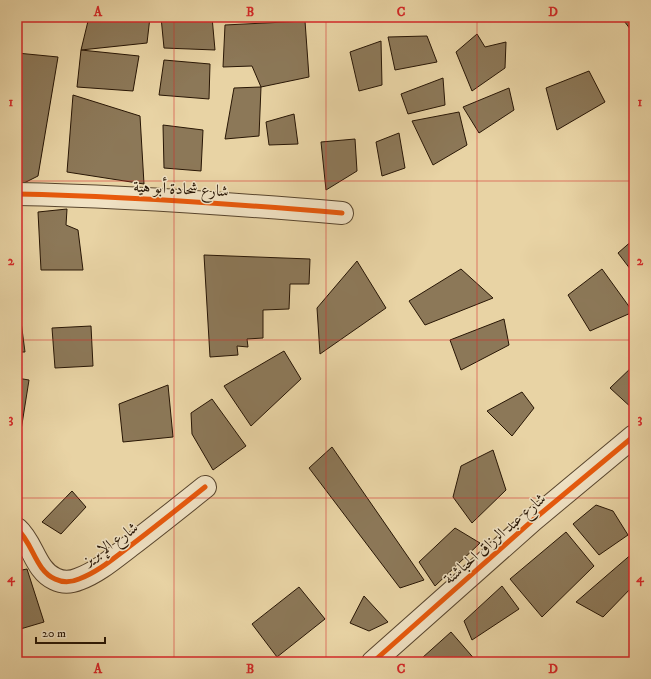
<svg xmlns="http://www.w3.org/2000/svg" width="651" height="679" viewBox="0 0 651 679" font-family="'IM FELL DW Pica',Amiri,serif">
<rect width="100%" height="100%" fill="#e8d3a4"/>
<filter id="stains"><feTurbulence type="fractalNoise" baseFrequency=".005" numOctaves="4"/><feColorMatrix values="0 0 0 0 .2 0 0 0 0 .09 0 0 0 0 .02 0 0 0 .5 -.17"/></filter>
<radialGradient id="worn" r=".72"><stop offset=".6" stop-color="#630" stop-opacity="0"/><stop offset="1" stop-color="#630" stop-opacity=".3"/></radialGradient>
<path fill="#8c7858" stroke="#281605" d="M89,17h61l-3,26 -66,7z
M161,17h51l3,33 -51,-2z
M621,17h13v17z
M305,21l4,56 -48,10 -9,-21 -29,1 2,-42z
M477,34l8,13 21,-5 -1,26 -33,23 -16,-39z
M427,36l10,26 -42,8 -7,-33z
M381,41l1,44 -23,6 -9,-39z
M81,50l58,6 -6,35 -56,-4z
M17,53l41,4 -20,119 -16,8h-5z
M164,60l46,4 -1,35 -50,-4z
M589,71l16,31 -48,28 -11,-42z
M443,78l2,27 -37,9 -7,-20z
M261,87l-2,49 -34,3 9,-51z
M509,88l5,22 -35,23 -16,-26z
M73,95l67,21 4,68 -77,-12z
M459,112l8,33 -34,20 -21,-44z
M294,114l4,30 -29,1 -3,-23z
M163,125l40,5 -2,41 -37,-3z
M399,133l6,35 -23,8 -6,-34z
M355,139l2,32 -31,19 -5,-48z
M67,209l-1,16 12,5 5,40h-42l-3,-58z
M17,231l2,43 -2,-1z
M634,239v35l-16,-21z
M204,255l106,4 -1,25h-19l-1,25 -26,1v28l-16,1 1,8 -11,-1 1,9 -28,2z
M357,261l29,47 -66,46 -3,-46z
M461,269l32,29 -68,27 -16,-24z
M602,269l31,43 -43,19 -22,-36z
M17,291l8,61h-8z
M504,319l5,26 -48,25 -11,-30z
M91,326l2,40 -38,2 -3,-40z
M284,351l17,28 -50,47 -27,-40z
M634,365v45l-24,-22z
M17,378l12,2 -10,63h-2z
M168,385l5,52 -50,5 -4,-38z
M522,392l12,16 -22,28 -25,-25z
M212,399l34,47 -33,24 -21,-36 -1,-21z
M332,447l92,133 -24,8 -91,-120z
M493,450l13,40 -34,33 -19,-26 8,-31z
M72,491l14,16 -25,27 -19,-12z
M596,505l17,6 15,24 -29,20 -26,-31z
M455,528l25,15 -45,43 -16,-24z
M566,532l28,34 -52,51 -32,-38z
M634,552v33l-31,32 -27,-15z
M27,569l17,53 -27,8v-59z
M502,586l17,23 -47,31 -8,-19z
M299,587l26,32 -48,38 -25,-33z
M364,596l24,26 -19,9 -19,-8z
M451,632l26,30h-52l-3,-4z"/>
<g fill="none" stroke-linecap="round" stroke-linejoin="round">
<defs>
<path id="minor" d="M17,194c109,2 217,10 325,19
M17,529c16,14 18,41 38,50 8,4 17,3 24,0 19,-7 35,-21 51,-33 25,-19 50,-39 75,-59
M373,662l160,-142 101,-84"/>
</defs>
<use href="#minor" stroke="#58452d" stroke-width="24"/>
<use href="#minor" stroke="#f0e2c4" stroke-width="22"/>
<defs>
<path id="cycleway" d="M17,194c109,2 217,10 325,19
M17,529c16,14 18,41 38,50 8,4 17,3 24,0 19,-7 35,-21 51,-33 25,-19 50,-39 75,-59
M373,662l160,-142 101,-84"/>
</defs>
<use href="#cycleway" stroke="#f0e2c4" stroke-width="8"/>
<use href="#cycleway" stroke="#e8590c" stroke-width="5"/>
</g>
<path fill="none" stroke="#d62828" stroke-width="1" stroke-opacity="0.55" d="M174,17v645M326,17v645M477,17v645M17,181h617M17,340h617M17,498h617"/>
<g text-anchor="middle" stroke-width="3" stroke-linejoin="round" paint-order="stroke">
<g font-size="16" fill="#281605" stroke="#f0e2c4">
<text transform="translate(181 188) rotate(3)" y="6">شارع شحادة أبو هية</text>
<text transform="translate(494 538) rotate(-41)" y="6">شارع عبد الرزاق الحباشنة</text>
<text transform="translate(110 543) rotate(-35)" y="6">شارع الإبريز</text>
</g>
</g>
<rect width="651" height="679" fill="none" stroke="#e8d3a4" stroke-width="44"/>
<path d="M36 637v6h69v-6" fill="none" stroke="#281605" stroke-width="2"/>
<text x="42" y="637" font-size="12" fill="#281605" stroke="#f0e2c4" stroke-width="3" paint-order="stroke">20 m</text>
<rect x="22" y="22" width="607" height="635" fill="none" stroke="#d62828" stroke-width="1.5"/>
<g font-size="13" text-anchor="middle" font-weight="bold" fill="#d62828">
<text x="98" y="16">A</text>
<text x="250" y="16">B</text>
<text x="401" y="16">C</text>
<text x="553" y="16">D</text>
<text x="11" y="106">1</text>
<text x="640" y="106">1</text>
<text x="11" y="265">2</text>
<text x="640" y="265">2</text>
<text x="11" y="423">3</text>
<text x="640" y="423">3</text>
<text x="11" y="582">4</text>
<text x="640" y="582">4</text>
<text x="98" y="673">A</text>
<text x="250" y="673">B</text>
<text x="401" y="673">C</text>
<text x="553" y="673">D</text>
</g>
<rect width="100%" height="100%" filter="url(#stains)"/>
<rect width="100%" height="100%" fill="url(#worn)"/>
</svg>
